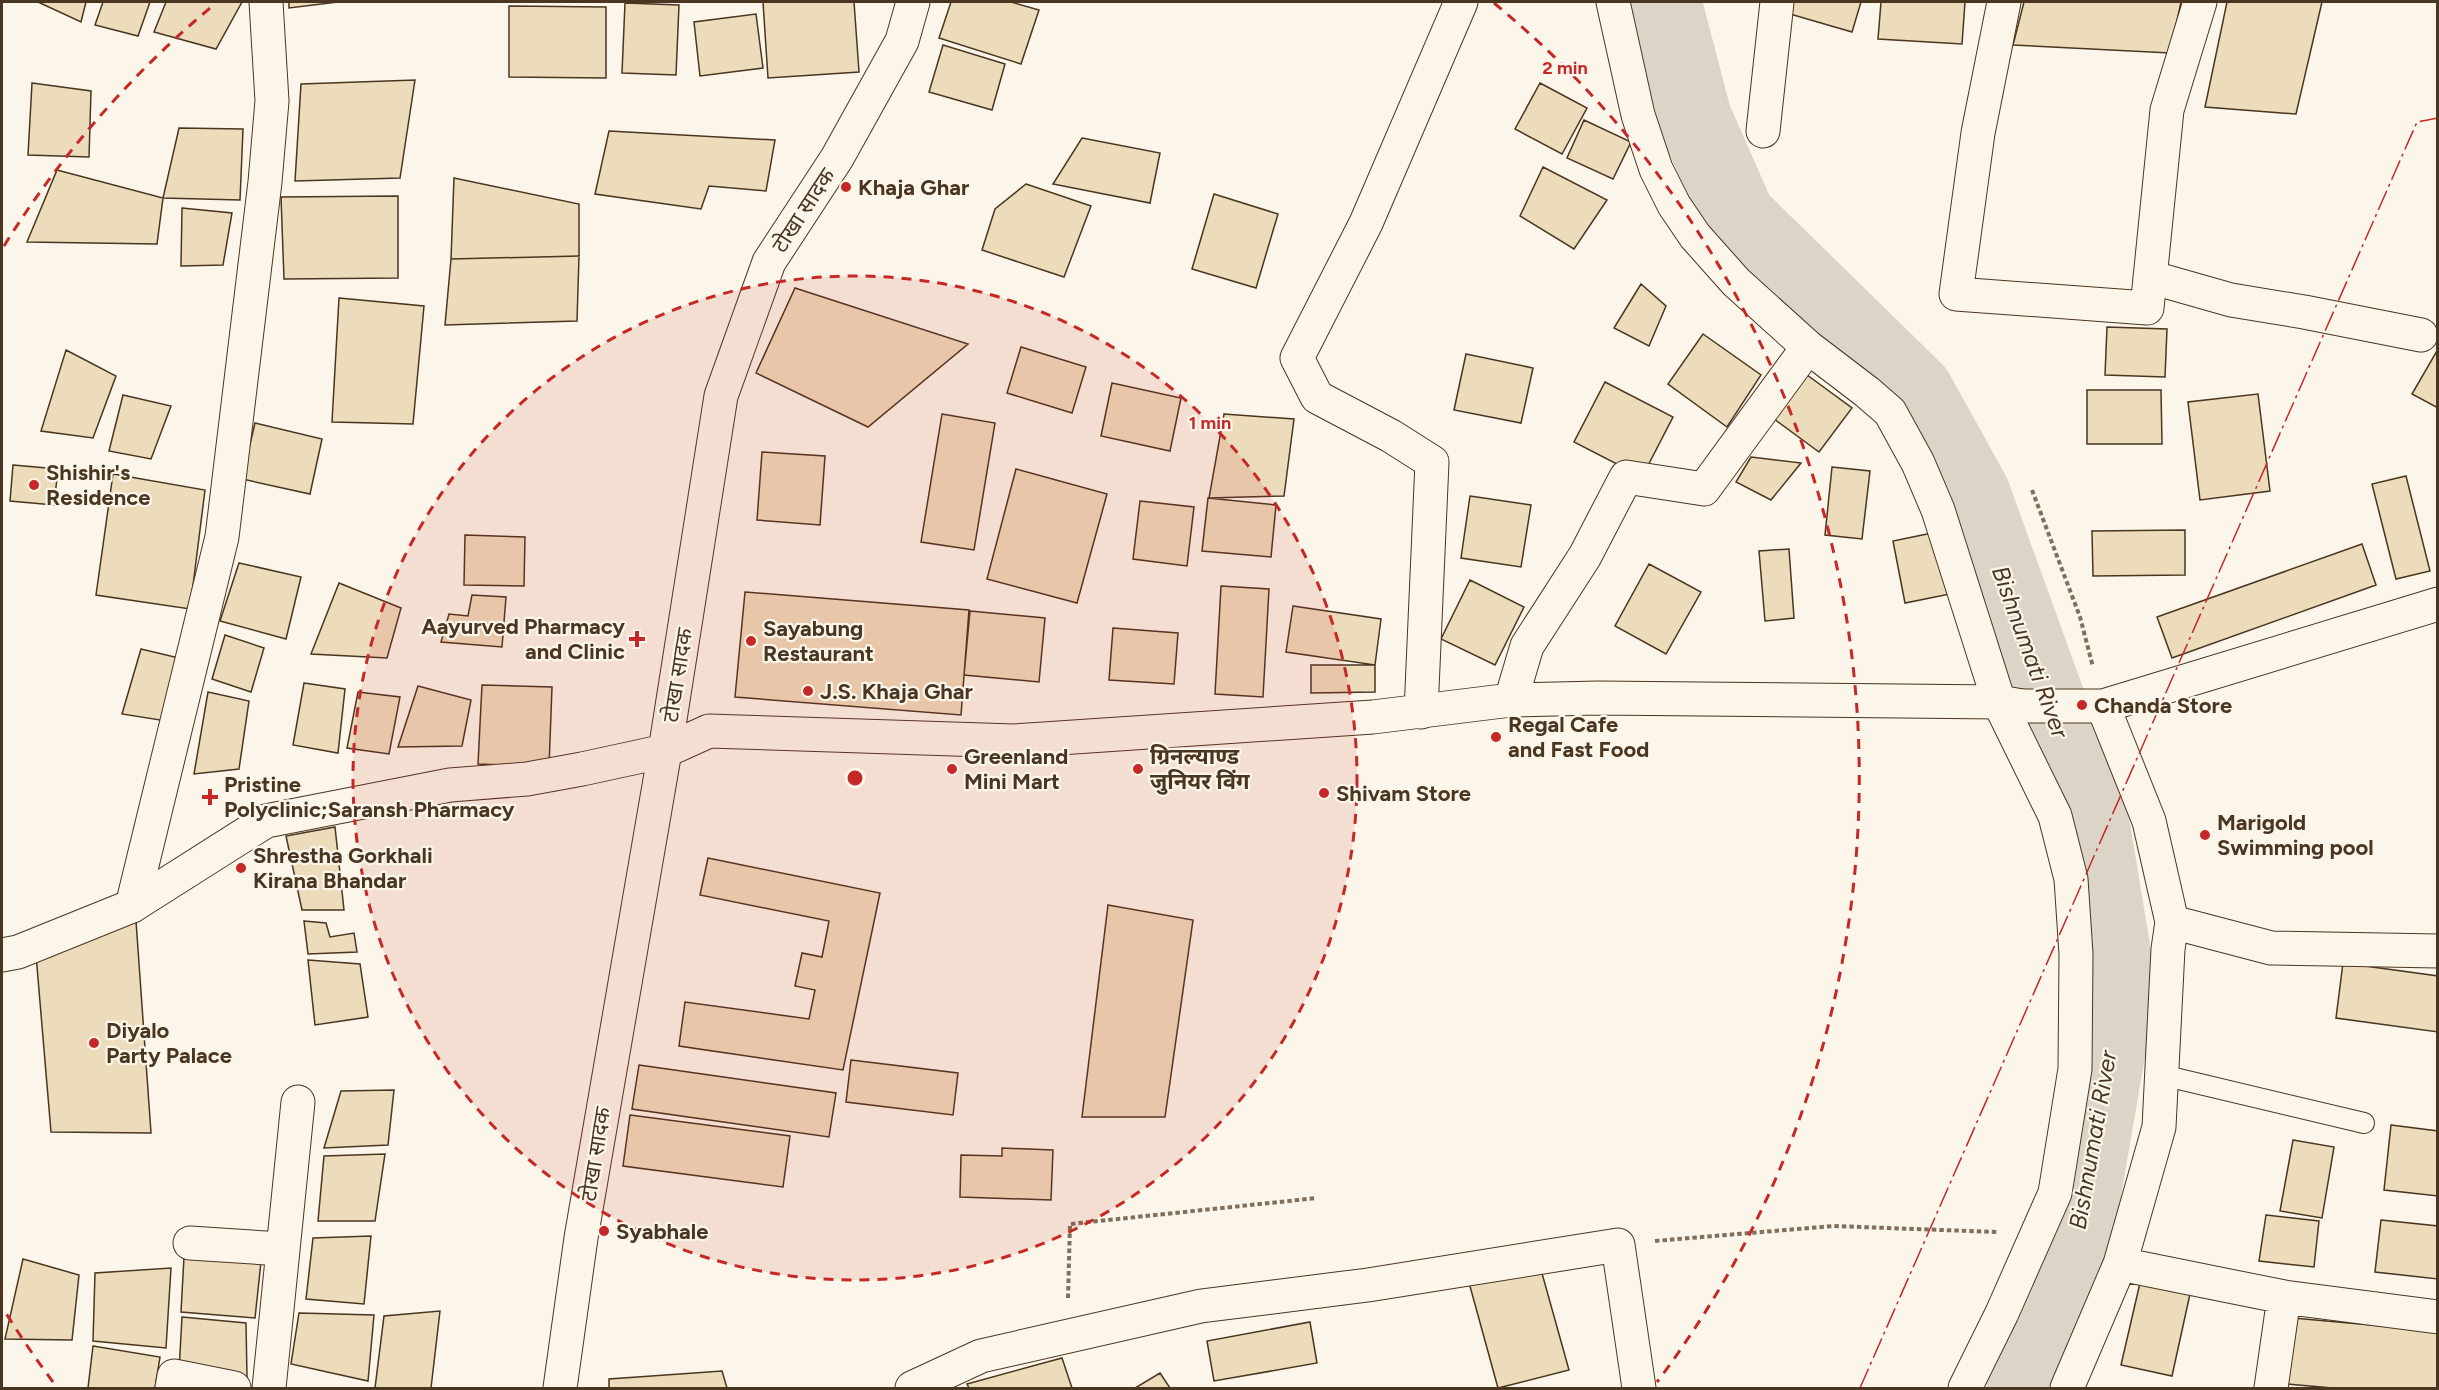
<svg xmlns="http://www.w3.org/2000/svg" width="2439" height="1390" viewBox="0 0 2439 1390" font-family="Figtree,'Noto Sans Devanagari',sans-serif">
<rect width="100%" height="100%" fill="#fbf6e9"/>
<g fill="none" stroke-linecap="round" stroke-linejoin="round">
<path stroke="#dcd4c6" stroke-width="75" d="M1664,2l30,115 44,100 178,174 57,103 119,329 27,164 -49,284 -46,117"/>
</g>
<path fill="#ecdcbc" stroke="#4a3520" stroke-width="1.5" d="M38,2h48l-5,20z
M103,2h47l-12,34 -43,-11z
M166,2h76l-26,47 -62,-17z
M289,2h49l-49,6z
M763,2h91l5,70 -91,6z
M951,2h60l28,8 -18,54 -82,-26z
M1793,2h68l-9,30 -62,-18z
M1881,2h84l-3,42 -84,-5z
M2024,2h157l-11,51 -157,-8z
M2227,2h95l-26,112 -91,-7z
M625,3l54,2 -3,70 -54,-2z
M509,6l97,1v71l-97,-1z
M756,14l7,54 -63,8 -6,-54z
M943,45l62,19 -13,46 -63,-18z
M415,80l-15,98 -105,3 6,-97z
M32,83l59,8 -2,66 -61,-2z
M1540,83l47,25 -25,46 -47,-25z
M1584,120l47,22 -18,37 -46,-21z
M179,128l64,1 -3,71 -77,-2z
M609,131l166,9 -9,51 -57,-5 -8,23 -106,-15z
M1082,138l78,15 -10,50 -97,-19z
M1543,167l64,33 -33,49 -54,-33z
M57,170l106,28 -6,46 -130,-2z
M454,178l125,26v52l-128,3z
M1026,184l65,22 -27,71 -82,-27 13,-41z
M1214,194l64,20 -22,74 -64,-19z
M398,196v82l-114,1 -3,-82z
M182,208l50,5 -9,52 -42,1z
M579,256l-2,65 -132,4 6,-66z
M1641,284l25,22 -17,40 -35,-18z
M795,288l173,56 -100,83 -112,-54z
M339,298l85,8 -11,118 -81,-2z
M2107,327l60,2 -2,48 -60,-2z
M1703,334l58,41 -34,52 -59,-43z
M1021,347l65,20 -14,46 -65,-20z
M2438,349v59l-26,-14z
M66,350l50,26 -23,62 -52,-7z
M1466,354l67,14 -12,55 -67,-13z
M1803,372l49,36 -33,44 -49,-36z
M1605,382l68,35 -31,60 -68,-35z
M1112,383l69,15 -11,53 -69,-15z
M2087,390h74l1,54h-75z
M2258,394l12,97 -70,9 -12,-98z
M123,395l48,11 -20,53 -42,-8z
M942,414l53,9 -21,127 -53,-8z
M1224,414l70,5 -10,77 -75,2z
M255,423l67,16 -12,55 -68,-15z
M762,452l63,4 -5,69 -63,-5z
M1751,457l50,6 -30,37 -35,-18z
M13,465l45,4 -4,36 -44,-4z
M1832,467l38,4 -8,68 -37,-4z
M1016,469l91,25 -30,109 -90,-24z
M113,474l92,16 -15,119 -94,-14z
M2406,476l24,95 -34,8 -24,-95z
M1470,496l61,9 -10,62 -60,-9z
M1208,498l68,7 -5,52 -69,-6z
M1140,501l54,6 -7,59 -54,-7z
M2185,530v45l-92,1 -1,-45z
M1937,532l13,62 -45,9 -12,-62z
M465,535l60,2 -1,49 -60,-1z
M2362,544l14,41 -204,73 -15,-41z
M1789,549l5,69 -29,3 -6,-70z
M239,563l62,14 -15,62 -66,-18z
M1649,564l52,28 -35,62 -51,-28z
M1470,580l54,27 -29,58 -54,-26z
M339,583l62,25 -14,50 -76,-4z
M1221,586l48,3 -6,108 -48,-3z
M745,592l224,18 -8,105 -226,-18z
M472,595l34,2 -4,50 -61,-5 8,-28 19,2z
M1293,606l88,13 -6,46 -89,-13z
M970,611l75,7 -6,64 -75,-7z
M1113,628l65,5 -4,51 -65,-4z
M225,635l39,13 -13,44 -39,-13z
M141,649l38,9 -13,63 -44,-7z
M1311,665h64v27l-64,1z
M304,683l41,6 -7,64 -45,-8z
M482,685l70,2 -3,80 -71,-3z
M418,686l53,14 -9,46 -64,1z
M208,692l41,9 -10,68 -45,5z
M358,692l42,5 -11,57 -42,-6z
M335,827l9,83h-42l-16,-74z
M708,858l172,35 -37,177 -164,-24 6,-44 124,17 6,-29 -20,-4 7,-33 20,4 7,-36 -129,-26z
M1108,905l85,15 -28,197h-83z
M136,921l15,212 -100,-1 -15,-177z
M304,921l22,2 4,14 24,-4 3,19 -49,2z
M308,960l52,4 8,53 -53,8z
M2343,963l95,13v56l-102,-14z
M851,1060l107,13 -5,42 -107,-13z
M639,1065l197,28 -7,44 -197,-28z
M394,1090l-6,55 -64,3 17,-57z
M630,1115l160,21 -7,51 -160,-21z
M2391,1125l47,6v65l-54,-6z
M2293,1140l41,7 -12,71 -42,-7z
M1002,1148l51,2 -2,50 -91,-3 1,-42 41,1z
M385,1154l-10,67h-57l6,-65z
M2266,1215l53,6 -5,46 -55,-6z
M2381,1220l57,6v53l-63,-7z
M371,1236l-7,68 -58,-5 7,-61z
M184,1257l77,5 -6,56 -74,-6z
M23,1259l56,16 -7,65 -67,-1z
M1538,1259l31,111 -71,18 -30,-109z
M171,1268l-5,80 -73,-7 2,-68z
M2140,1283l50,11 -18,82 -51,-11z
M440,1311l-9,77h-56l9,-72z
M299,1313l75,2 -6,66 -77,-17z
M182,1317l64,6 1,54 -68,-6z
M2293,1318l145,13v57h-105l-46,-4z
M1310,1322l7,41 -103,18 -7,-40z
M93,1346l67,11 -5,31h-67z
M1062,1358l10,30h-103l-2,-4z
M722,1371l5,17h-118v-9z
M1160,1373l10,15h-35z"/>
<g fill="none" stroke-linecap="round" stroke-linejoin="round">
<defs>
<path id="lane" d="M2162,1075l202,48"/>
<path id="street" d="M1613,2l25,113 18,54 18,36 21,31 41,46 72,65 59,45 23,20 28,51 20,47 61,192 56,114 16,63 5,75 -1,115 -20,124 -53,120 -37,75
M2004,2l-26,131 -22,161 191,14 20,-198 33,-108
M1763,131l14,-129
M2150,277l81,23 73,12 117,23
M1511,700l16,-54 58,-90 41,-79 78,12 104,-142
M2022,706h81l335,-102
M2103,706l46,115 23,101 99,26 167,3
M1421,712l11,-250 -41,-26 -74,-39 -20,-39 69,-135 95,-221
M132,906l90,-369 43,-355 7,-81 -6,-99
M190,1243l92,6
M2120,1264l164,33 -13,91
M2284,1297l154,20
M172,1388l2,-12 60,12
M269,1388l29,-286
M912,1388l69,-32 220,-50 167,-21 250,-40 21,143
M2067,1388l53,-124 39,-137 9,-178 4,-27"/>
<path id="secondary" d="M2,955l16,-3 114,-46 134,-85 184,-36 77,-6 55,-10 83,-18 44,-20 305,10 359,-24 138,-17 87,-2 401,4 23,4
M560,1388l21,-150 84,-487 56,-355 48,-134 68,-104 65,-117 11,-39"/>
</defs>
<use href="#lane" stroke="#4a3520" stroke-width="22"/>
<use href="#street" stroke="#4a3520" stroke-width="35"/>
<use href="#secondary" stroke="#4a3520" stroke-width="35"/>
<path stroke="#7f6f5c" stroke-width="4" stroke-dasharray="4.5 3" stroke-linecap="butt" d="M2032,490l48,127 13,50
M1655,1241l178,-15 164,6
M1068,1298l2,-74 247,-26"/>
<use href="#lane" stroke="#fbf6e9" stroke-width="20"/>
<use href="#street" stroke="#fbf6e9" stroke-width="33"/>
<use href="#secondary" stroke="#fbf6e9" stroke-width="33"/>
<path stroke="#c62828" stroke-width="1.5" stroke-dasharray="21 4.5 3 4.5" stroke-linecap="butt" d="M1860,1388l557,-1266 21,-4"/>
</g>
<circle cx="855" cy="778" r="502" fill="#c62828" fill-opacity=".12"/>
<g fill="none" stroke="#c62828" stroke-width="3" stroke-dasharray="10 8">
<circle cx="855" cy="778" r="502"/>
<path d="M53 1382A1004 1004 0 0 1 4 1310M4 246A1004 1004 0 0 1 216 3M1494 3A1004 1004 0 0 1 1657 1382"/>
</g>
<g fill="#c62828" stroke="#fbf6e9" stroke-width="2">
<circle cx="846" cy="187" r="6"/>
<circle cx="34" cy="485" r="6"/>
<path d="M634 630h6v6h6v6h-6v6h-6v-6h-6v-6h6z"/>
<circle cx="751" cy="641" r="6"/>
<circle cx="808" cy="691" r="6"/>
<circle cx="2082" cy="705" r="6"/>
<circle cx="1496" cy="737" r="6"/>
<circle cx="952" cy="769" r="6"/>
<circle cx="1138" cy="769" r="6"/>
<circle cx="1324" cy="793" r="6"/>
<path d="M207 788h6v6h6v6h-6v6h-6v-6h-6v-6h6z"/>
<circle cx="2205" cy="835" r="6"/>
<circle cx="241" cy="868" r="6"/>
<circle cx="94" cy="1043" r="6"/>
<circle cx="604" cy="1231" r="6"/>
</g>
<g text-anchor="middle" stroke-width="4.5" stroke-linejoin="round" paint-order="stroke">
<g font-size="22" font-weight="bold" fill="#4a3520" stroke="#fbf6e9" text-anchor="start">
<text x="858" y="195">Khaja Ghar</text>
<text x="46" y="480">Shishir's<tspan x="46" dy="25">Residence</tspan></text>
<text x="625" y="634" text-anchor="end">Aayurved Pharmacy<tspan x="625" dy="25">and Clinic</tspan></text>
<text x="763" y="636">Sayabung<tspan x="763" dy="25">Restaurant</tspan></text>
<text x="820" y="699">J.S. Khaja Ghar</text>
<text x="2094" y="713">Chanda Store</text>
<text x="1508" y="732">Regal Cafe<tspan x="1508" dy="25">and Fast Food</tspan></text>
<text x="964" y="764">Greenland<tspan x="964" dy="25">Mini Mart</tspan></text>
<text x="1150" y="764">ग्रिनल्याण्ड<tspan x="1150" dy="25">जुनियर विंग</tspan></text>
<text x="224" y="792">Pristine<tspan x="224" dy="25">Polyclinic;Saransh Pharmacy</tspan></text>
<text x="1336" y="801">Shivam Store</text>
<text x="2217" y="830">Marigold<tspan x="2217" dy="25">Swimming pool</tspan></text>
<text x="253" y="863">Shrestha Gorkhali<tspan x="253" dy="25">Kirana Bhandar</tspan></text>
<text x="106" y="1038">Diyalo<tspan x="106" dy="25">Party Palace</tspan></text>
<text x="616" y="1239">Syabhale</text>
</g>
<g font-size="22" fill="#4a3520" stroke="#fbf6e9">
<text transform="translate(803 210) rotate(-57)" y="8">टोखा सादक</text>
<text transform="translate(677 675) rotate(-81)" y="8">टोखा सादक</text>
<text transform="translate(595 1154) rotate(-81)" y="8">टोखा सादक</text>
</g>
<g font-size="24" font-style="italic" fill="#4a3520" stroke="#fbf6e9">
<text transform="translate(2030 652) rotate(70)" y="8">Bishnumati River</text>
<text transform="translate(2093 1140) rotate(-80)" y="8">Bishnumati River</text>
</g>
</g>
<circle cx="855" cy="778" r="9" fill="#c62828" stroke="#fbf6e9" stroke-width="3"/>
<g font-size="18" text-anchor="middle" font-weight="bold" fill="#c62828" stroke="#fbf6e9" stroke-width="4.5" stroke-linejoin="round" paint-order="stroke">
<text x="1565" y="74">2 min</text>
<text x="1210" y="429">1 min</text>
</g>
<rect width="2439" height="1390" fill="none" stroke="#4a3520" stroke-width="6"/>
</svg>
